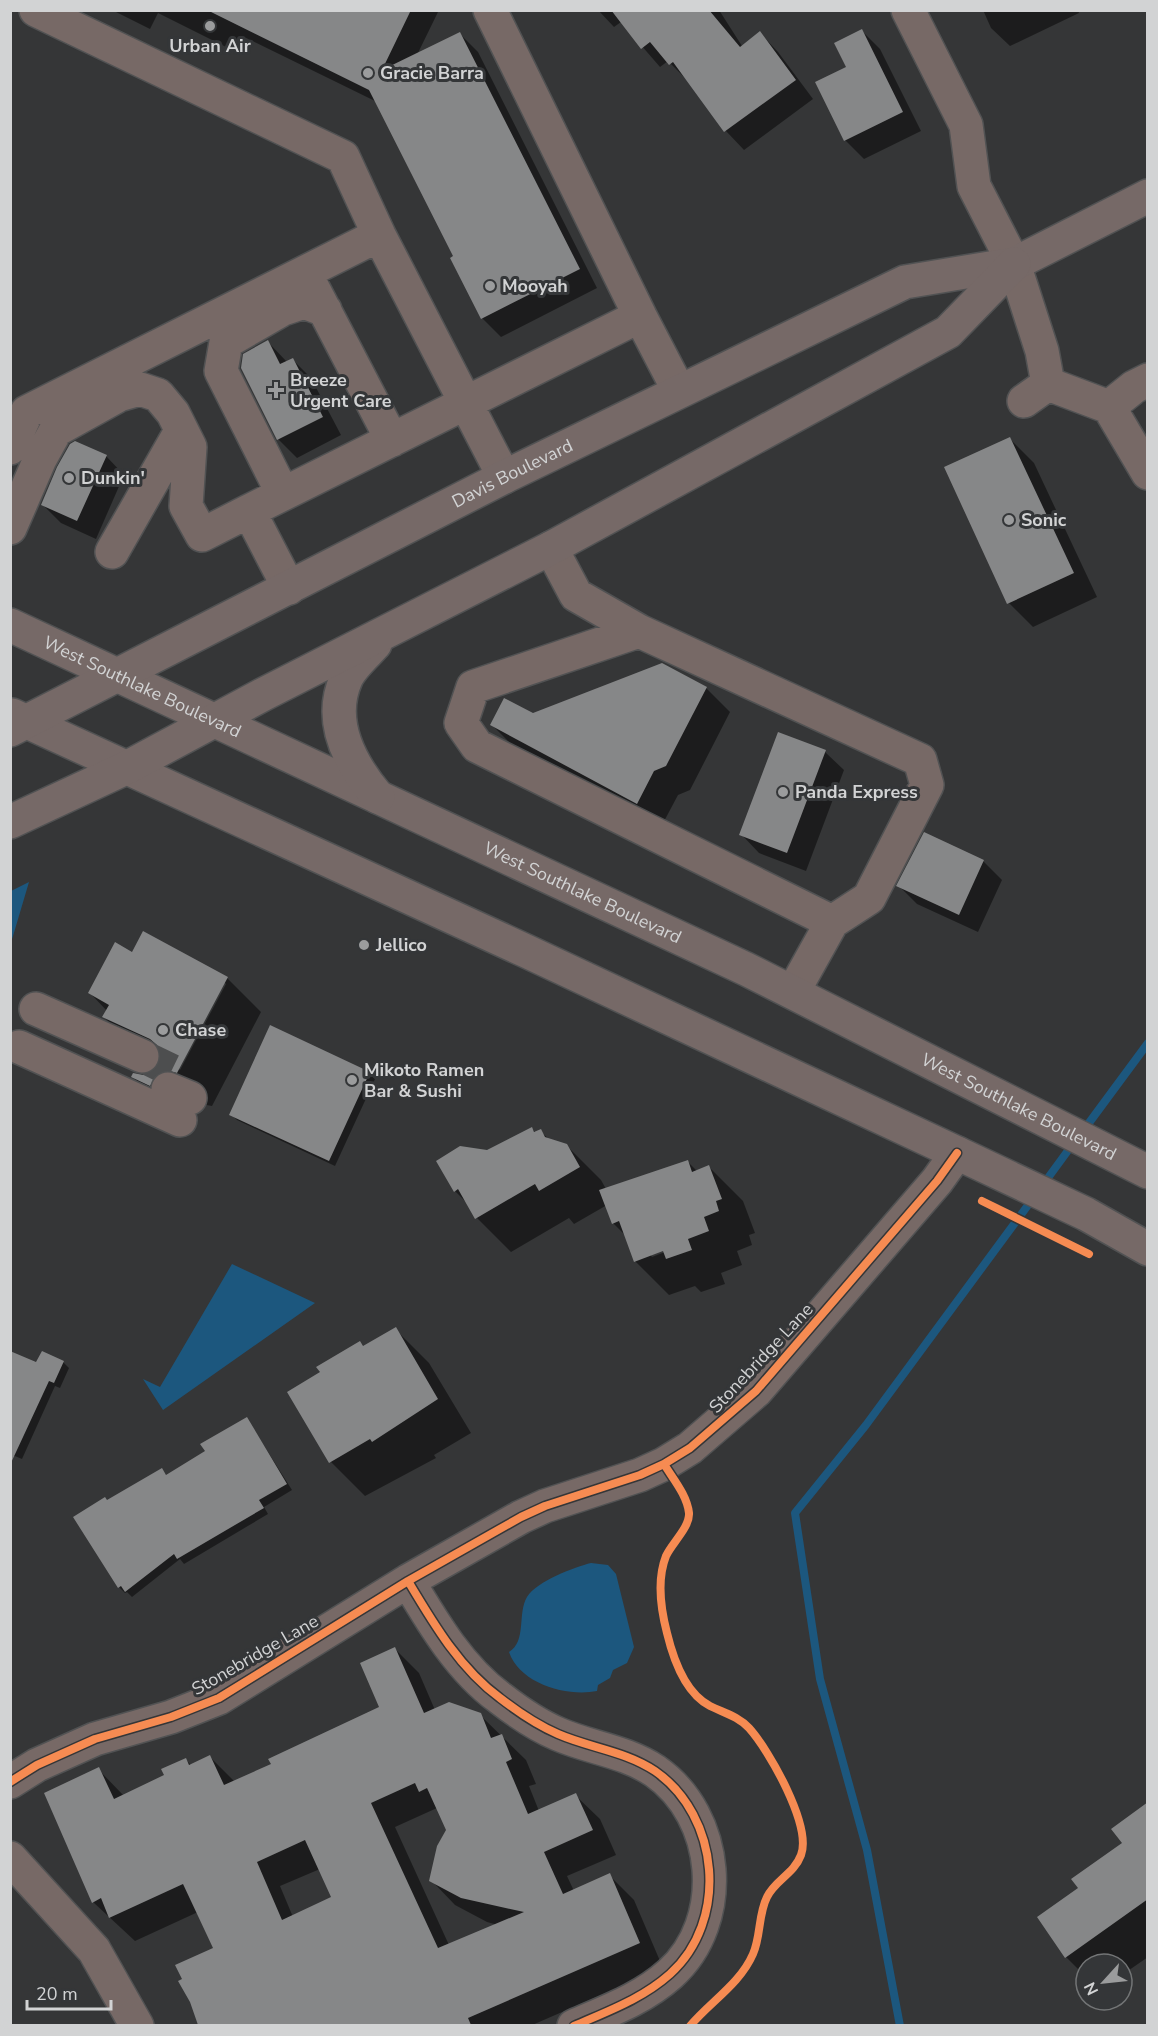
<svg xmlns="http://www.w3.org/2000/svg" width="1158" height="2036" viewBox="0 0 1158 2036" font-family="'Nunito Sans',sans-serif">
<rect width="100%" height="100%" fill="#353637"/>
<path fill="#1c577e" d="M29,882l-16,54 -2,6v-51z
M232,1264l83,39 -152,107 -20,-31 17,8z
M591,1563l17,2 8,9 18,73 -7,16 -14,7 -3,8 -12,7 -1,6c-30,6 -77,-7 -88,-39 18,-11 8,-38 18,-55 10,-16 48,-30 64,-34z"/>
<path fill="#0007" fill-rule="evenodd" d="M112,10h324l2,2 -21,43 43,-21 18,18 119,236 -96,49 -19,-19 -27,-61 -78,-155 -135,-66 -8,15 -76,-38 -8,16z
M598,10h121l23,36 18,-13 18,19 35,47 -69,51 -18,-19 -37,-49 -21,-21 -8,6 -39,-45 -7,5z
M983,10h95l1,3 -69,33 -19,-18z
M862,31l18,18 41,82 -57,28 -19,-19 3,-72z
M268,342l19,20 6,-2 18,18 30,57 -44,23 -19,-19z
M1010,439l24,24 63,134 -64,30 -24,-24z
M106,456l18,19 -28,64 -35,-16 -19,-19z
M706,688l24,24 -40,78 -12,5 -17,32 -145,-78 -24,-24 41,-10z
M825,752l19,18 -38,101 -47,-18 -18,-19z
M983,861l19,19 -24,52 -61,-28 -19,-19z
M133,954l94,24 34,34 -49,94 -11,-2 -34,7 -34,-34 21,-5 7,-10 -23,-11 -34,-34 3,-6 -17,-18zM224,982l2,2 -46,86 -2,-2z
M369,1074l6,5 -40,87 -98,-46 -6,-6z
M532,1129l4,4 4,-2 10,9 16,5 35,35 5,9 81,-28 11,11 11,-5 34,34 12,32 -6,2 3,10 -15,6 5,14 -21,8 4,11 -24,8 -6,-6 -26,9 -34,-34 -10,-26 -12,-12 -6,-18 -33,19 -5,-6 -58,34 -34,-34 -8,-13 -14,-14 32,-39zM669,1247l1,3 -18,7 -2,-3z
M395,1329l34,34 42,70 -37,22 2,3 -71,38 -34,-34 -42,-70z
M63,1362l6,6 -9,20 -5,-2 -33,73 -12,-5 27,-90z
M247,1419l45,71 -28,17 4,7 -84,50 -4,-5 -48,38 -5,-5 -2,1 -6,-6 -12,-85 54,-32 6,6 40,-24z
M395,1649l24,24 16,37 45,5 46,45 10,24 -7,2 10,25 36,-16 25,24 16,36 -49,21 7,15 35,-16 25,25 29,68 -133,58h-331l-8,-24 24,-54 -17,-36 -63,29 -42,-39 5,-133 26,27 42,-20 20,-16 5,5 19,-8 25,25 38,-17 108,-57zM437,1808l11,22 -17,50 24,25 32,17 11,3 -49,20 -54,-118zM320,1869l13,29 -40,19 -13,-31z
M1148,1804v153l-26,18v-11h-36v13l-20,-20 14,-68 44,-46z"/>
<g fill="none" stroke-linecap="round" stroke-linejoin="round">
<path stroke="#1c577e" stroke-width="8" d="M1083,1131l65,-88
M1042,1186l33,-45
M900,2026l-33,-176 -47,-171 -25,-166 71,-88 168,-228"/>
</g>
<path fill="#868788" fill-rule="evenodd" d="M207,10h204l-29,60 78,-38 120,237 -99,50 -31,-61 3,-2 -84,-166z
M611,10h98l31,37 20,-16 36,49 -72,52 -51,-70 -4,3 -19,-23 -9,7z
M862,29l41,83 -59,29 -29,-59 31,-15 -12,-24z
M268,340l12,24 13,-6 30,59 -46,23 -36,-72 2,-14z
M1010,437l64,136 -67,31 -63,-137z
M75,441l32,14 -30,66 -36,-16 16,-38 13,-23z
M662,663l45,24 -41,79 -12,5 -17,33 -147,-79 14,-27 29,15z
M778,732l48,18 -39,103 -48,-18z
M924,832l60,28 -25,55 -63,-29z
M143,931l85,46 -51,96 -11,-3 -9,4 -7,12 -19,-9 2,-4 10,2 10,-4 6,-7 2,-9 -4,-10 -7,-6 -48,-22 7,-12 -21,-12 27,-51 17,10z
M270,1025l100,47 -41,89 -100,-46z
M532,1127l2,5 7,-3 4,8 22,7 13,23 -41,24 -4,-7 -60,35 -17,-30 -4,3 -18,-31 24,-15 27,4z
M688,1160l4,12 17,-7 13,34 -6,2 3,10 -15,6 5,14 -21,8 4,11 -26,9 -3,-8 -29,11 -15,-41 -7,3 -13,-34z
M396,1327l42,72 -66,43 -2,-3 -41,24 -42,-71 33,-20 -4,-5 44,-26 3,5z
M10,1351l26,11 6,-11 22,10 -10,22 -5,-2 -39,84z
M247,1417l40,67 -28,16 5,8 -87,51 -3,-5 -49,38 -4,-6 -3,2 -45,-71 32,-20 2,3 55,-32 4,7 39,-24 -5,-7z
M395,1647l29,66 25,-11 32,11 10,25 11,-4 10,25 -6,3 22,52 48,-21 17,37 -49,22 19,42 47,-21 30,70 -172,75 3,7h-273l-8,-23 -12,-21 4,-2 -7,-14 38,-17 -30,-64 -74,34 -8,-20 -9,5 -48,-110 55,-26 15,32 50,-24 -3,-6 25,-11 3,7 21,-10 14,30 47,-21 -3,-5 111,-52 -19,-44zM415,1783l4,9 8,-4 19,42 -9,16 -8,35 32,17 63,14 -86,36 -67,-145zM305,1840l26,57 -49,23 -25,-58z
M1148,1802v97l-83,59 -28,-41 41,-29 -7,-9 51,-36 -11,-14z"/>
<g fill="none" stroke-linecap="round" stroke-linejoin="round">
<path stroke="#4d4e4f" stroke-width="33" stroke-dasharray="33 16" stroke-linecap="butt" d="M142,1056l35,17"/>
<defs>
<path id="minor" d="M36,10l307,147 36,78 125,242
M908,10l58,115 8,61 40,78 28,87 6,33 -24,17
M314,290l78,150
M640,316l39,75
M1048,384l61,23 39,66
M1109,407l25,-20 14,-7
M10,448l17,-36 352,-177
M283,494l-62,-123 5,-29 57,-33 21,-7 21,8
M249,511l391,-195 -150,-306
M10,528l30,-69 16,-29 63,-35 21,-6 18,6 15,18 17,34 -4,59 16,29 47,-24 40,77
M551,548l25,47 63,36 281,129 7,25 -58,113 -37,24 -39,70
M112,552l69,-121
M639,631l-166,56 -12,36 16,23 355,176
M36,1009l106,47
M19,1047l161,73
M168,1089l22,9
M408,1581c25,42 52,88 92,117 18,14 37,27 58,36 32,14 67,17 97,37 65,45 74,150 15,203 -28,25 -62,37 -96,52
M10,1782l27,-17 58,-26 76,-22 48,-19 189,-117 113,-64 24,-11 95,-31 24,-11 26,-16 66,-57 181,-210 20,-28
M10,1858l84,92 43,76"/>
<g id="major">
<path id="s1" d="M10,625l736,344 402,203"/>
<path d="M375,644c-9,10 -24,23 -29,35 -19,43 5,86 32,118"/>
<path d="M12,715l514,236 431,202 129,61 62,35"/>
<path id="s2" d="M10,730l494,-253 401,-195 109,-18 134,-68"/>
<path d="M10,822l118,-55 136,-73 287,-146 397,-216 66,-68"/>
</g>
</defs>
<use href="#minor" stroke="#515253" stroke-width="36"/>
<use href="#major" stroke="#515253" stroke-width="36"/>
<use href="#minor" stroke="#776966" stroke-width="33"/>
<use href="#major" stroke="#766967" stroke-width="33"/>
<defs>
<path id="cycleway" d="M982,1201l107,53
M664,1464c9,15 23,31 25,49 1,14 -17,30 -23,43 -9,23 -5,54 1,77 6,25 18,60 43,73 14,7 28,10 39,22 20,22 63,98 52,127 -7,19 -26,25 -34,42 -9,18 -6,39 -14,57 -13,30 -43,48 -63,72
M408,1581c25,42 52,88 92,117 18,14 37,27 58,36 32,14 67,17 97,37 65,45 74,150 15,203 -28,25 -62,37 -96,52
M10,1782l27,-17 58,-26 76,-22 48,-19 189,-117 113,-64 24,-11 95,-31 24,-11 26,-16 66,-57 181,-210 20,-28"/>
</defs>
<use href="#cycleway" stroke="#343638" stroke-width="11"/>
<use href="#cycleway" stroke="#f68b52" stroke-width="8"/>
</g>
<g fill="#9b9c9d" stroke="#343638" stroke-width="2">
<circle cx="210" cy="26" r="6"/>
<circle cx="368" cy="73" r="6"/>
<circle cx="490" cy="286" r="6"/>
<path d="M273 381h6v6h6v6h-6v6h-6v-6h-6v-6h6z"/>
<circle cx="69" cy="478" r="6"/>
<circle cx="1009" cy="520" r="6"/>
<circle cx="783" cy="792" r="6"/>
<circle cx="364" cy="945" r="6"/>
<circle cx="163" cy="1030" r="6"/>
<circle cx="352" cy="1080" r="6"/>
</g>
<g text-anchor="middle" stroke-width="6" stroke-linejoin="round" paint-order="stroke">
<g font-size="18" font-weight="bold" fill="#d2d3d4" stroke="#343638" text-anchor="start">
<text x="210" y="52" text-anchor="middle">Urban Air</text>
<text x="380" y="79">Gracie Barra</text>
<text x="502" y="292">Mooyah</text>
<text x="290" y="386">Breeze<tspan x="290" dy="21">Urgent Care</tspan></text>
<text x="81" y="484">Dunkin'</text>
<text x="1021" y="526">Sonic</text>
<text x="795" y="798">Panda Express</text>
<text x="376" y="951">Jellico</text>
<text x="175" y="1036">Chase</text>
<text x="364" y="1076">Mikoto Ramen<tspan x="364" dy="21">Bar &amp; Sushi</tspan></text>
</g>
<g font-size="18" fill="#d2d3d4" stroke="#343638">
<text dy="6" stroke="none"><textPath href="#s2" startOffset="564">Davis Boulevard</textPath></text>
<text dy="6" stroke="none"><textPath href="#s1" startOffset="146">West Southlake Boulevard</textPath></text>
<text dy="6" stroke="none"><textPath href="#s1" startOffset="632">West Southlake Boulevard</textPath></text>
<text dy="6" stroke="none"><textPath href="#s1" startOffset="1118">West Southlake Boulevard</textPath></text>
<text transform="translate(761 1358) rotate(-47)" y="6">Stonebridge Lane</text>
<text transform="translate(255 1655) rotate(-30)" y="6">Stonebridge Lane</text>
</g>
</g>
<rect width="1158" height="2036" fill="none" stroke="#d2d3d4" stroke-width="24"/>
<g transform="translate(1104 1982) rotate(243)"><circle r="28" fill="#343638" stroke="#737576" stroke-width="1.5"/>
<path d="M0-4.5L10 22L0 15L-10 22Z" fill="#9b9c9d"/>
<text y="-9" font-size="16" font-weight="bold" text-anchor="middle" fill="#d2d3d4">N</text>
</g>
<path d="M27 2000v9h84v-9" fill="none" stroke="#d2d3d4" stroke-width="3"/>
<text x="36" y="2000" font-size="18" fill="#d2d3d4" stroke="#343638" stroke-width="4.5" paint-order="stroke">20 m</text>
</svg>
